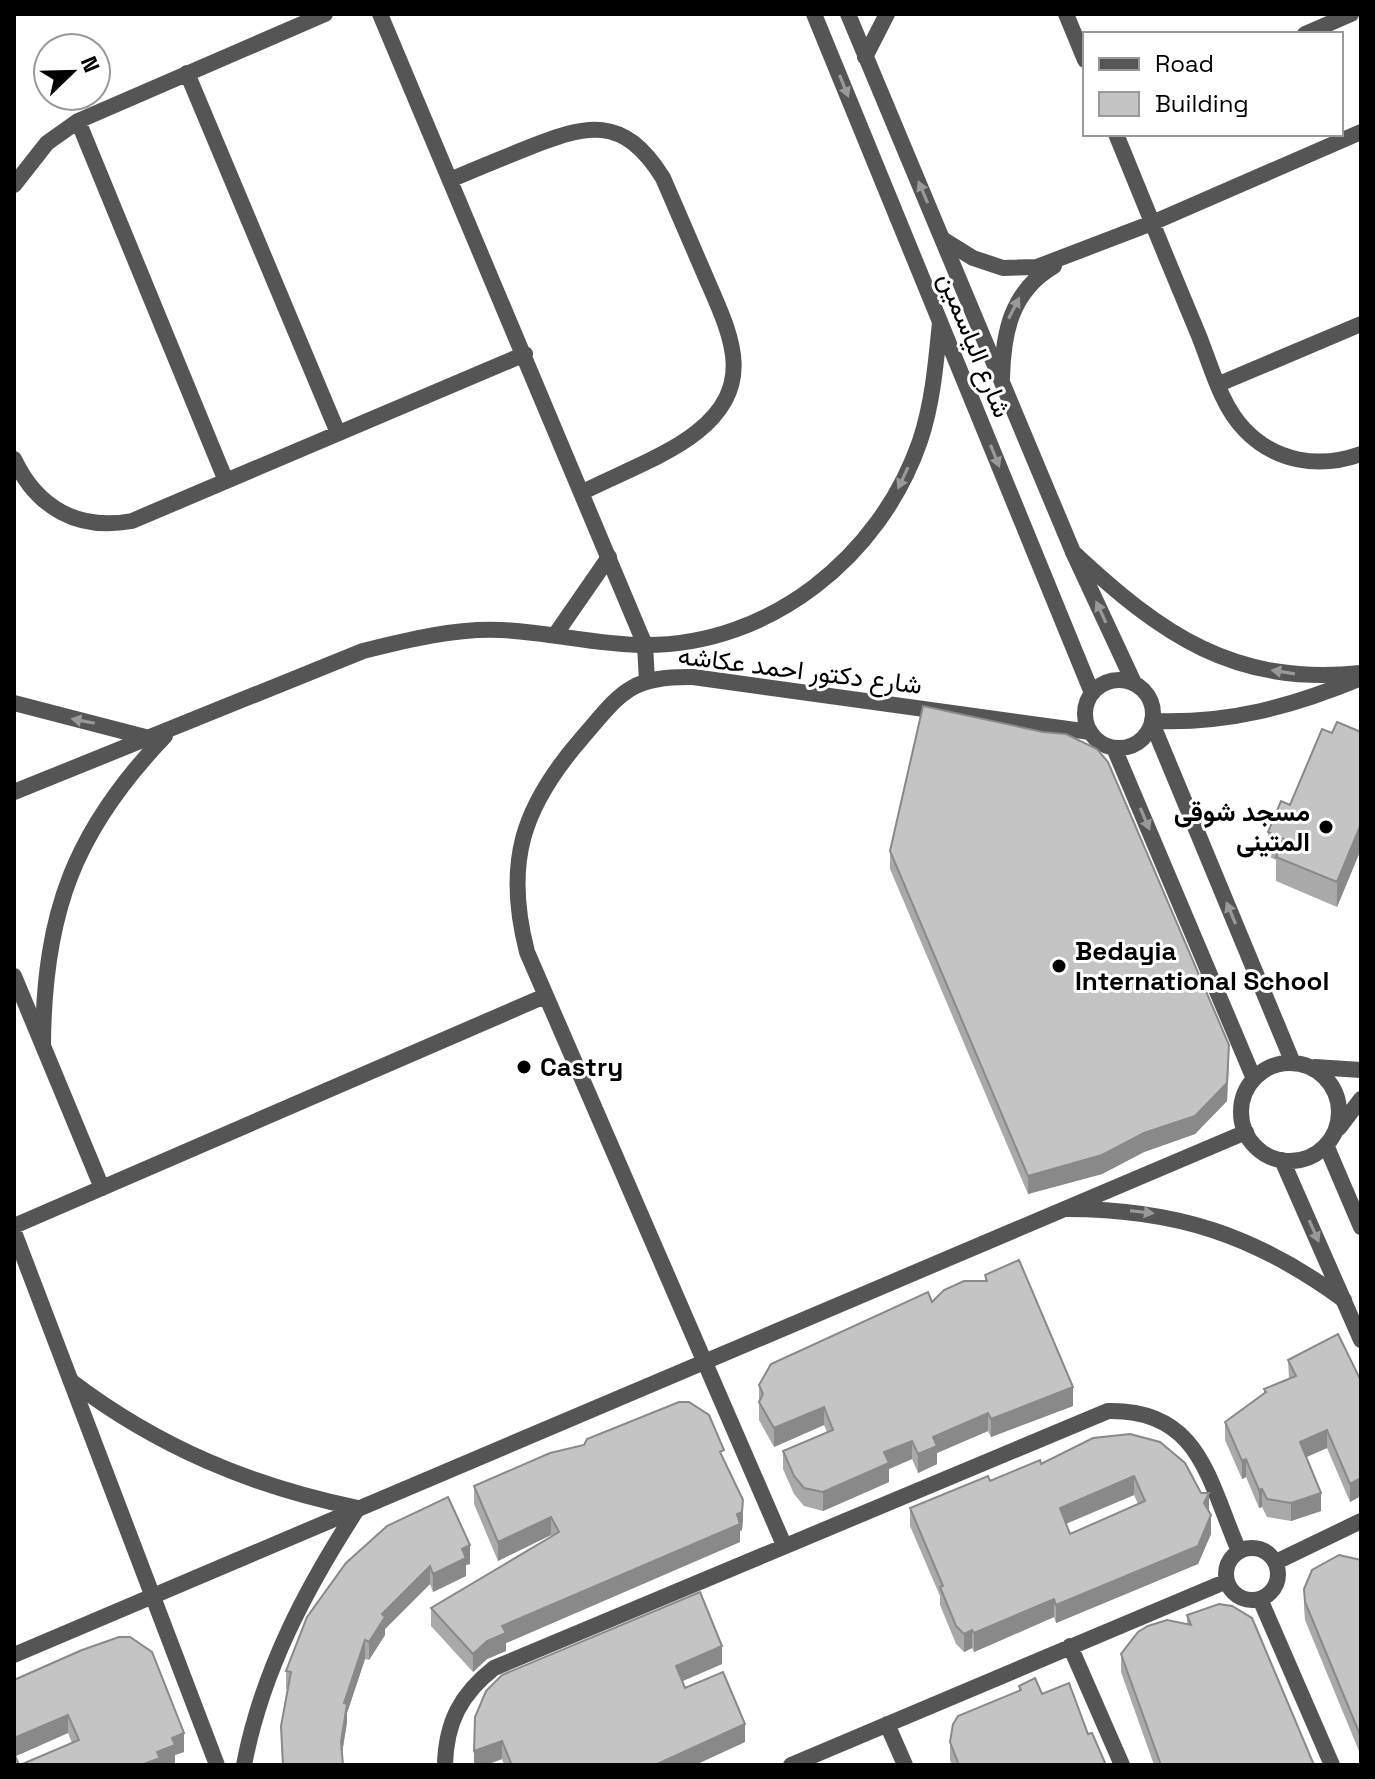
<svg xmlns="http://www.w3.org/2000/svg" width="1375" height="1779" viewBox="0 0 1375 1779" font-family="'Space Grotesk',Vazirmatn,sans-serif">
<rect width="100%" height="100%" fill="#fff"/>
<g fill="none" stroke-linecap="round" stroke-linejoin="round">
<path stroke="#555" stroke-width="16" d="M380,14l265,631 2,36
M1066,14l19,46
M1305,34l46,-20
M865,57l22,-43
M187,73l151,360
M78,121l148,360
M1116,134c27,67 55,135 83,202 12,30 22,69 45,93 31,33 75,40 117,25
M450,180c25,-11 50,-21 75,-31 62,-25 98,-35 138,29 14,32 27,63 41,95 25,59 55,110 -7,159 -30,24 -79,42 -114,60
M14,185l33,-42 31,-22 247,-107
M944,240l29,18 30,10 34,-1 115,-44 209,-91
M1002,378c1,-45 9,-87 52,-112
M1219,384l142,-60
M14,459c23,49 64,72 118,62l393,-167
M1073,552c89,83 161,134 288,121
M14,976l88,212
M1066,1209c110,0 189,26 278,91
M14,1226l531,-230
M14,1232l203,533
M784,1545l-257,-593c-23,-89 -5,-145 55,-214 39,-45 47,-62 111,-61l397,55
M1226 1574a26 26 0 1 1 52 0a26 26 0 1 1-52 0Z
M1276,1562l85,-41
M1260,1599l72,166
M1070,1646l52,119
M887,1724l18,41
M445,1765c1,-43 16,-71 49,-97l614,-257c92,-2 100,69 131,140
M791,1765l436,-184"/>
<path stroke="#555" stroke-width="16" d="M814,14l278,679
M848,14l225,538 61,131
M555,635l54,-78
M1085 714a34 34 0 1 1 68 0a34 34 0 1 1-68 0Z
M14,703l139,36
M1152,721c76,3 139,-14 209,-43
M1152,723l141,340
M1114,748l140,331
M14,792l349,-141c44,-11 92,-23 138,-21 48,2 96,15 145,15 124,0 234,-88 274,-204 13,-39 16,-79 20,-119
M43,1044c1,-131 31,-213 122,-308
M1241 1112a49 49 0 1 1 98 0a49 49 0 1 1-98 0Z
M1315,1067l46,3
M1339,1128l22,-29
M1326,1145l35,82
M1282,1160l79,180
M71,1381c87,66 180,105 287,127 -52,80 -96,163 -114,257
M14,1655l1232,-523"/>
</g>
<path fill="#a9a9a9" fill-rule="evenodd" d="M1361,732v117l-24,58 -61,-26v-21l-8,-4v-24l22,-27 42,-72z
M890,851l339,213 -2,37 -32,33 -51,18 -42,22 -74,20 -138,-325z
M985,1275l88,131 -82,31 -3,-6 -51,22v11l-19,9 -6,-14 -23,10v13l-66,29 -19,-5 -10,-12 -11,-25v-18l44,-19 -3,-7 -50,22 -15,-27v-35l173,-83 53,-21z
M1288,1360l73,21v115l-11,6 -23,-54 -21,9 15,54 -30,10 -24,-4 -5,-10 -3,1 -13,-31 -4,2 -17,-39v-18l39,-28v-5l25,-10z
M1093,1438l116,73 2,23 -13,30 -142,59 -2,-6 -80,35 -2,-4 -8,4 -8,-8 -16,-39v-9l-30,-70v-18l131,-44zM1134,1495l4,9 -68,30 -4,-10z
M584,1445l140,15 19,58 -1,12 -2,1v11l-234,101v8l-19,8 -14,13 -42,-46v-18l121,-71 -1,-2 -53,26 -24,-57v-18z
M1361,1560v196l-56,-136 -1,-13v-18z
M346,1563l124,1 -4,1v11l-33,16 -3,-8 -45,45v6l-16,25 -4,-1 -18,54v9l-5,31 1,12h-61l-1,-39 6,-37h-1v-18z
M1187,1615l127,150h-160l-33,-93v-18l66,-30z
M722,1664l-40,17 3,7 60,54 -50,23h-191l-2,-6 -16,6h-12l1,-48z
M14,1680l170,72 -9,3v8l-4,2h-151l52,-22 -4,-10 -53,23 -1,9z
M1019,1686l23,8 46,40 18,31h-154l-2,-5v-18l69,-51z"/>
<path fill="#898989" d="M1361,824v25l-24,58v-25z
M1229,1045l-2,56 -32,33 -51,18 -42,22 -74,20v-18z
M1073,1387v19l-82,31v-18z
M824,1407v18l-50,22v-19z
M988,1413v18l-51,22v11l-19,9v-19l15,-17z
M1327,1430v18l-27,12v-18z
M912,1441v18l-23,10v13l-66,29v-19l61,-40z
M1246,1459v18l-4,2v-18z
M1134,1476v19l-74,31v-18z
M1361,1478v18l-11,6v-18z
M1262,1489v18l-3,1v-18z
M1209,1493v19l-5,-9z
M1321,1493v18l-30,10v-18z
M743,1500v18l-1,12 -2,1v11l-234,101v8l-19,8 -14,13v-18l29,-28 235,-112z
M1211,1515v19l-13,30 -142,59v-18z
M551,1517v18l-53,26v-19z
M470,1545v19l-4,1v11l-33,16v-18l29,-25z
M430,1566v18l-45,45v6l-16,25v-18l13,-28z
M1054,1599v18l-80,35v-19z
M972,1630v18l-8,4v-18z
M365,1640v19l-18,54v9l-6,38 3,-57z
M722,1646v18l-46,20v-18z
M68,1715v18l-54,24v-19z
M745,1724v18l-50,23h-40z
M184,1733v19l-9,3v8l-4,2h-30l31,-27z
M502,1741v18l-16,6h-12v-14z"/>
<path fill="#c4c4c4" stroke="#898989" stroke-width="2" fill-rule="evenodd" d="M923,706l120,26 23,2 31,15 11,13 121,283 -2,38 -32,33 -51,17 -42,22 -74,21 -138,-325z
M1337,722l24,10v92l-24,58 -61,-25 8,-18 -16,-7 13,-31 9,4 32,-76 10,4z
M1019,1260l54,127 -82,32 -3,-6 -55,24 4,9 -19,8 -6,-13 -28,11 5,11 -66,29 -19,-4 -10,-12 -11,-25 50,-21 -9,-23 -50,21 -15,-26 4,-8 -4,-9 12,-21 157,-72 4,10 12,-12 20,-9h23l-2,-6z
M1338,1334l23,47v97l-11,6 -23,-54 -27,12 21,51 -30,10 -24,-4 -5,-10 -3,1 -13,-31 -4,2 -17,-39 41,-30 -2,-3 32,-13 -8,-16z
M679,1402h10l20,13 15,35 -4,2 23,48 -1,12 -5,2 3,10 -238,102 4,7 -19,8 -14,13 -42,-46 128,-76 -8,-15 -53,25 -24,-56 76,-33 34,-8 3,-6z
M1130,1434l30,8 25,21 16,30h8l-5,10 7,12 -13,31 -142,59 -2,-6 -80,34 -2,-3 -8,4 -8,-8 -16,-39 3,-1 -33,-78 78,-32 2,5 50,-21 1,4 52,-26zM1134,1476l11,25 -75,33 -10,-26z
M448,1497l22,48 -8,4 4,9 -33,16 -3,-8 -48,48 3,3 -16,25 -4,-2 -21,63 3,1 -6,38 2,23h-60l-2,-39 10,-54 -5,-1 21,-54 39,-54 41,-37z
M1339,1555l22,5v177l-56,-135 -1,-13 8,-19z
M700,1592l22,54 -46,20 9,22 38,-16 22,52 -90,41h-148l4,-2 -9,-22 -28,10 1,-34 11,-26 16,-16z
M1219,1604l13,2 20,12 62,147h-153l-40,-111 17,-22 10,-6 19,-6 24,5 -4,-10z
M119,1637h11l22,15 32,81 -12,5 3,7 -18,7 3,6 -19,7h-121l59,-25 -11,-25 -54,23v-58l68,-30z
M1035,1678l7,16 27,-11 19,51 4,-1 14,32h-147l-9,-23 3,-18 5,-8 63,-26 -2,-4z
M14,1753l5,12h-5z"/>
<defs><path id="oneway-solid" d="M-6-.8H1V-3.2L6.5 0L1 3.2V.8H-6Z" transform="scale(2)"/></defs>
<g fill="#999">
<use href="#oneway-solid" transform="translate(844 86) rotate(68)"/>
<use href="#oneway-solid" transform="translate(923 192) rotate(-113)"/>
<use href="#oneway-solid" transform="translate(1014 308) rotate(-63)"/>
<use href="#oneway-solid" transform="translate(995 456) rotate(68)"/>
<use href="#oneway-solid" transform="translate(903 478) rotate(115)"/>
<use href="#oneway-solid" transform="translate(1101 612) rotate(-115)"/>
<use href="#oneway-solid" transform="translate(1283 672) rotate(-171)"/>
<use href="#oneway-solid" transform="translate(83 721) rotate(-169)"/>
<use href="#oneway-solid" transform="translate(1145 819) rotate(67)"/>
<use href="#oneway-solid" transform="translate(1231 913) rotate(-113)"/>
<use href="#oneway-solid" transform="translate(1142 1212) rotate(7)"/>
<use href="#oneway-solid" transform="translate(1314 1231) rotate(66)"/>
</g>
<g fill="#000" stroke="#fff" stroke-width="3">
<circle cx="1326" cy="827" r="8"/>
<circle cx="1059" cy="966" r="8"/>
<circle cx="524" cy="1067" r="8"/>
</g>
<g text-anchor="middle" stroke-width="6" stroke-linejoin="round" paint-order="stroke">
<g font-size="26" fill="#000" stroke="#fff">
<text transform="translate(975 345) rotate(68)" y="9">شارع الياسمين</text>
<text transform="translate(800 670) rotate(7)" y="9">شارع دكتور احمد عكاشه</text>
</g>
<g font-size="26" font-weight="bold" fill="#000" stroke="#fff" text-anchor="start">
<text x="1310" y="821" text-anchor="end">مسجد شوقى<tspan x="1310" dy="30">المتينى</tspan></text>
<text x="1075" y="960">Bedayia<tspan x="1075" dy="30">International School</tspan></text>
<text x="540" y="1076">Castry</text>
</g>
</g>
<rect width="1375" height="1779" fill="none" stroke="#000000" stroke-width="32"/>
<rect x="1083" y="32" width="260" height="104" fill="#ffffff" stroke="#999999" stroke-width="2"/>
<rect x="1099" y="58" width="40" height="12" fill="#555555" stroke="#999999" stroke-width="2"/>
<text x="1155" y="72" font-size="24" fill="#000000">Road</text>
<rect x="1099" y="92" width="40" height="24" fill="#c4c4c4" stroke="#999999" stroke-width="2"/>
<text x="1155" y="112" font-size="24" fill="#000000">Building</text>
<g transform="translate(72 72) rotate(67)"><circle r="38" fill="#ffffff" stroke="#999999" stroke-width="2"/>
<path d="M0-6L14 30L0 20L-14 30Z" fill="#000000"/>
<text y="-12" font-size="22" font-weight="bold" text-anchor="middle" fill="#000000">N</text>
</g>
</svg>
